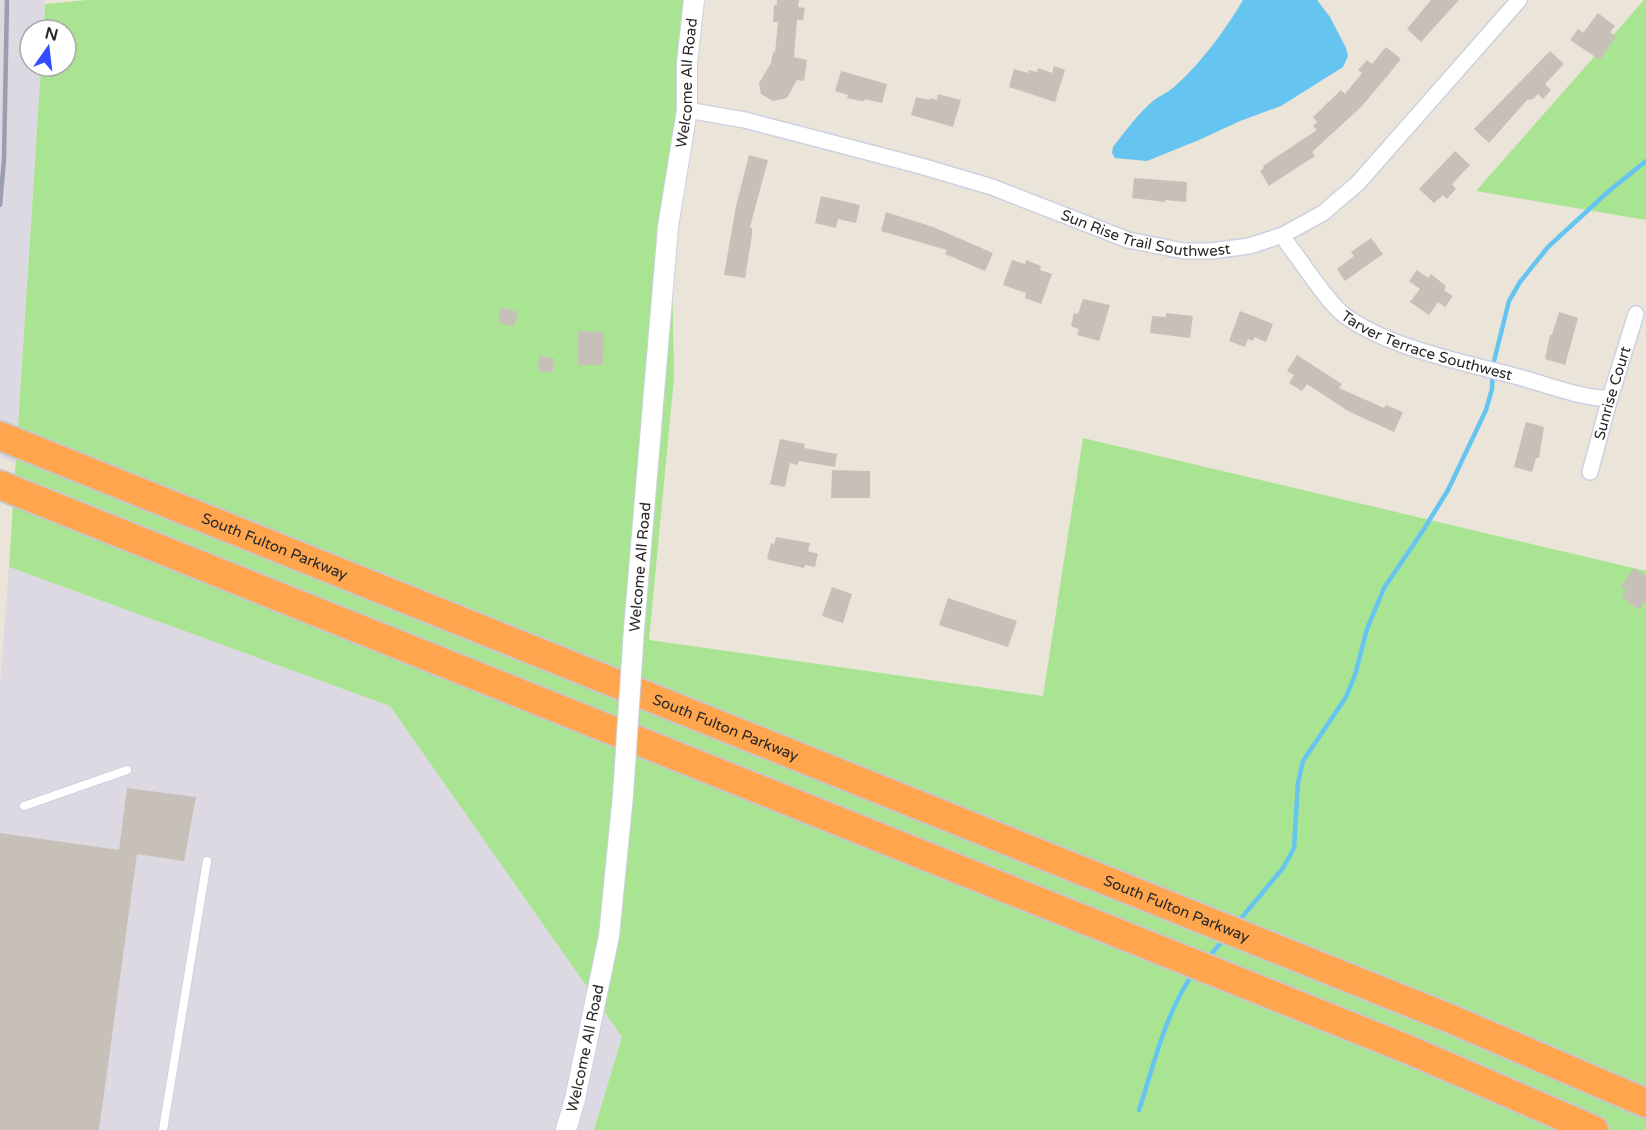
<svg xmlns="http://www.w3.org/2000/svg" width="1646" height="1130" viewBox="0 0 1646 1130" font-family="'Varela Round',sans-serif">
<rect width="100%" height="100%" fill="#ebe4d8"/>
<path fill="#dcd9e2" d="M0,0h45l-1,30h-14v36h11l-26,397 -15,-6z
M9,567l381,139 232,331 -28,93h-594v-446z"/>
<path fill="#a9e492" d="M88,0h604l-20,266 2,112 -25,262 394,56 40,-258 563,133v559h-1052l28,-93 -232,-331 -381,-139 32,-501h25v-36h-22l1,-26z
M1644,0h2v220l-170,-29z"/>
<path fill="#66c4f1" d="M1243,0h74l13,17 16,31 2,8 -5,11 -62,39 -41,15 -41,19 -52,21 -32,-3 -3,-5 1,-6c13,-17 25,-33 40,-46 6,-5 14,-8 20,-13 25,-21 54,-60 70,-88z"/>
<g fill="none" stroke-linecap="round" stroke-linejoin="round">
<path stroke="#66c4f1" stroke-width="4.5" d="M1238,922l45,-54 11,-20 4,-65 5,-22 43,-64 9,-22 12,-46 17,-41 40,-59 24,-39 38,-80 6,-21 1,-24 16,-64 11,-19 28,-35 62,-57 36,-29
M1207,959l18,-21
M1139,1110c15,-45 26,-97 54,-136"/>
</g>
<path fill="#c6c0b8" d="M777,0h22l-1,7 7,1 -2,12h-6l-3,37 13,3 -3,21 -7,-1 -10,18 -14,3 -12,-7 -2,-11 12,-20 2,-11 2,1 3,-31h-5l1,-17h3z
M1431,0h28l-38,42 -14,-13z
M1598,13l17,13 -5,6 6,4 -16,24 -30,-20 8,-11 5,4z
M1386,47l15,12 -12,15 -27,32 -50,46 3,4 -46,30 -9,-15 4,-3 -1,-2 54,-36 -4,-4 4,-4 -4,-5 28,-27 4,4 17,-21 -4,-3 9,-10 5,4z
M1550,51l14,13 -19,20 6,6 -8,9 -5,-5 -5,5 -6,1 -38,43 -15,-14z
M1054,66l11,4 -10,32 -46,-15 5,-18 14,4 1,-3 8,2 1,-4 14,5z
M841,71l46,13 -5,19 -17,-4 -1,2h-4l-13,-3 1,-3 -13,-4z
M938,94l23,6 -8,27 -42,-12 5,-18 13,3 1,-2 7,2z
M1455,151l15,14 -18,19 4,5 -9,10 -4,-4 -9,8 -15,-14z
M749,155l19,5 -18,67 2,1v7l-7,43 -21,-3 12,-69z
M1134,178l53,4 -1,20 -21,-2v2l-33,-4z
M821,196l39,9 -4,18 -18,-4 -2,9 -21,-5z
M886,212l47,15 60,26 -8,18 -40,-17 2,-4 -66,-19z
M1371,238l12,16 -38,27 -8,-12 17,-13 -3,-4z
M1012,260l13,4 1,-4 15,6 -1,4 12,4 -11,30 -16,-6 1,-5 -23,-8z
M1417,270l11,8 3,-4 15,12 -2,4 9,6 -8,11 -7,-5 -9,13 -19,-13 10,-13 -11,-8z
M1083,299l27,6 -11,36 -22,-6 2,-6 -8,-3 3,-13 4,1z
M501,307l17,5 -4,15 -16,-5z
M1240,311l33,13 -7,18 -12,-5 -1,4 -5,-2 -3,8 -16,-6z
M1559,312l19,6 -13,47 -20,-6 5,-24h2z
M1166,313l27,3 -3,22 -40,-5 2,-17 14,1z
M578,331l26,1 -1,33h-25z
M1297,355l45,29 -3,4 45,20 2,-3 17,7 -9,20 -46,-21 -41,-27 -5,7 -13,-8 5,-8 -7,-4z
M539,356l15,2 -1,14 -15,-1z
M1526,422l18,5 -5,31h-3l-4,14 -18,-5z
M780,439l25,5 -1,4 33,6 -2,13 -36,-6 -1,4 -8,-2 -5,24 -15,-3z
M832,470l38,1v27h-39z
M776,537l34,6 -2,8 10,3 -3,13 -10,-2 -1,3 -35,-8 -2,-2 4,-15 3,1z
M1634,568l12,8v24l-7,10 -17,-12 4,-7 -5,-4z
M832,587l20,7 -9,29 -21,-7z
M948,598l69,23 -9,26 -69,-22z
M127,788l69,9 -12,64 -47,-7 -38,276h-99v-297l119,17z"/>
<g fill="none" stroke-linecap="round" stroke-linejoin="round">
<defs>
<path id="service" d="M24,806l103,-36
M163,1130l44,-269"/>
<g id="minor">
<path id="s1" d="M687,110l58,10 176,46 71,21 136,53 56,11h27l38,-5 34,-11 40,-22 35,-30 161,-183"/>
<path id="s2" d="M1283,235l4,8c15,19 40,59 57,72 47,35 129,49 185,65 21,6 60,20 81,18"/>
<path id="s3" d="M1590,472l20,-74 26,-84"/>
</g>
<g id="tertiary">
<path id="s4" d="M634,629l34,-402 19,-117v-47l7,-63"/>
<path id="s5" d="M566,1130l9,-31 34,-163 14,-141"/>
</g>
<g id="motorway">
<path id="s6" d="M0,436l1451,583 195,84"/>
<path d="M0,485l1407,564 187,81"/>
</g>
</defs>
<use href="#service" stroke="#cdd0e1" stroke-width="10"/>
<use href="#minor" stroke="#cdd0e1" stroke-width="18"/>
<use href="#tertiary" stroke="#cdd0e1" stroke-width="22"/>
<use href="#motorway" stroke="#c7c7c7" stroke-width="32"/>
<use href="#service" stroke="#fff" stroke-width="8"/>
<use href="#minor" stroke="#fff" stroke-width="15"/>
<use href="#tertiary" stroke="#fff" stroke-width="20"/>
<use href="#motorway" stroke="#ffa54e" stroke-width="28"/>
<path stroke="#9b9db2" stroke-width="4.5" d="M0,205l4,-46 3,-159"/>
<defs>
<path id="tertiary-bridge" d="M623,795l11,-166"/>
</defs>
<use href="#tertiary-bridge" stroke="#cdd0e1" stroke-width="22" stroke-linecap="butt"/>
<use href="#tertiary-bridge" stroke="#fff" stroke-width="20"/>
</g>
<g text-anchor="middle" stroke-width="6" stroke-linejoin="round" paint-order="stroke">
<g font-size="15" fill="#272727" stroke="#fff">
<text dy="5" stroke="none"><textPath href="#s4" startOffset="549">Welcome All Road</textPath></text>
<text dy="5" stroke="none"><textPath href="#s1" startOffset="477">Sun Rise Trail Southwest</textPath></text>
<text dy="5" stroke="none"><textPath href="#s2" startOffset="190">Tarver Terrace Southwest</textPath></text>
<text dy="5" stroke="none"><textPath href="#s3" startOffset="82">Sunrise Court</textPath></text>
<text dy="5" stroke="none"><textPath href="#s6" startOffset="296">South Fulton Parkway</textPath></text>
<text transform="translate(640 567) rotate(-85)" y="5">Welcome All Road</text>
<text dy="5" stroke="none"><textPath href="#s6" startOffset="782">South Fulton Parkway</textPath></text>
<text dy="5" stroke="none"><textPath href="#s6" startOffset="1268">South Fulton Parkway</textPath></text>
<text dy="5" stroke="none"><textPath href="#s5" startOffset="84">Welcome All Road</textPath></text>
</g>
</g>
<g transform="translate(48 48) rotate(14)"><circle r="28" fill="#ffffff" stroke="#a9a9a9" stroke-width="1.5"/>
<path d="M0-4.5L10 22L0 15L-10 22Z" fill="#314bff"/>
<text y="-9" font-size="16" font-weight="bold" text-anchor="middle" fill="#272727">N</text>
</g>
</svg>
